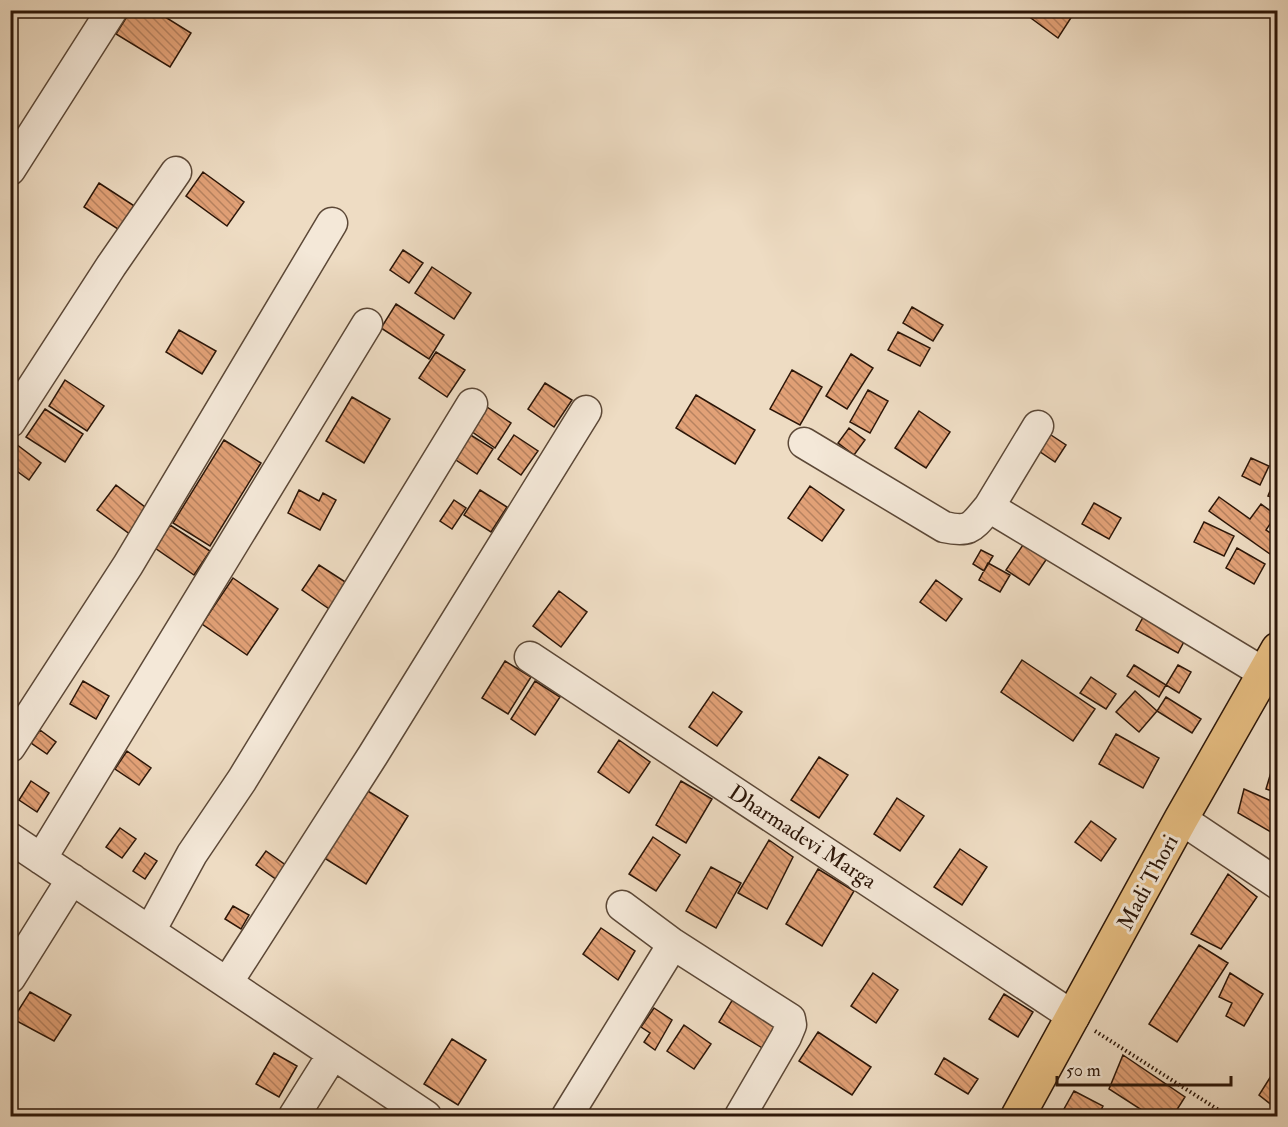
<svg xmlns="http://www.w3.org/2000/svg" width="1288" height="1127" viewBox="0 0 1288 1127" font-family="'IM FELL Double Pica',serif">
<defs>
<pattern id="building-back-hatch" width="6" height="6" patternUnits="userSpaceOnUse" patternTransform="scale(1.5)"><rect width="6" height="6" fill="#e2a177"/><path d="M-1 5l2 2M0 0l6 6M5-1l2 2" fill="none" stroke="#b78260"/></pattern>
</defs>
<rect width="100%" height="100%" fill="#eedcc3"/>
<filter id="stains"><feTurbulence type="fractalNoise" baseFrequency=".00333" numOctaves="4"/><feColorMatrix values="0 0 0 0 .2 0 0 0 0 .09 0 0 0 0 .02 0 0 0 .5 -.17"/></filter>
<radialGradient id="worn" r=".72"><stop offset=".6" stop-color="#630" stop-opacity="0"/><stop offset="1" stop-color="#630" stop-opacity=".3"/></radialGradient>
<path fill="url(#building-back-hatch)" stroke="#2c1608" stroke-width="1.5" d="M131,10h23l37,23 -21,34 -54,-33z
M1020,10h56l-18,28z
M203,172l41,30 -17,24 -41,-30z
M99,183l40,26 -15,24 -40,-26z
M403,250l20,13 -14,20 -19,-13z
M432,267l39,26 -17,26 -39,-26z
M396,304l48,31 -15,24 -48,-31z
M912,307l31,18 -10,16 -30,-18z
M179,330l37,21 -14,23 -36,-22z
M898,332l32,16 -10,18 -32,-16z
M436,352l29,18 -18,27 -28,-19z
M851,354l22,14 -26,41 -21,-13z
M792,370l30,17 -22,38 -30,-16z
M65,380l39,26 -17,25 -38,-25z
M545,383l27,17 -18,27 -26,-18z
M868,390l20,11 -18,32 -20,-11z
M696,395l59,35 -20,34 -59,-36z
M352,397l38,22 -26,44 -38,-22z
M487,407l24,16 -16,25 -24,-17z
M45,409l38,25 -18,28 -39,-25z
M919,411l31,21 -24,36 -31,-20z
M849,428l16,12 -11,15 -16,-12z
M1048,433l18,12 -11,17 -19,-13z
M469,434l24,15 -16,25 -24,-16z
M514,435l24,16 -17,24 -23,-16z
M224,440l37,23 -51,83 -37,-23z
M16,444l25,19 -12,17 -19,-14v-15z
M1251,458l18,8 -9,19 -18,-9z
M1276,476h2v23l-10,-3z
M116,485l33,25 -18,25 -34,-25z
M810,486l34,24 -22,31 -34,-23z
M299,490l20,11 4,-8 13,7 -16,30 -32,-17z
M480,490l27,17 -16,25 -27,-17z
M1219,497l31,22 11,-15 15,11 -10,15 12,8v6l-8,10 -61,-43z
M454,500l12,8 -14,21 -12,-8z
M1094,503l27,15 -12,21 -27,-15z
M1204,522l30,14 -10,20 -30,-14z
M170,525l40,26 -16,24 -39,-27z
M1027,539l23,15 -21,31 -23,-15z
M1237,548l28,16 -11,20 -28,-16z
M981,550l12,6 -9,15 -11,-7z
M988,563l22,12 -10,17 -21,-12z
M319,565l34,22 -18,26 -33,-23z
M233,578l45,31 -31,46 -45,-31z
M936,580l26,19 -16,22 -26,-19z
M559,591l28,21 -26,35 -28,-21z
M1146,612l41,24 -9,17 -42,-23z
M1022,660l73,49 -22,32 -72,-49z
M505,661l26,16 -23,37 -26,-16z
M1134,665l32,20 -7,12 -32,-21z
M1178,665l13,7 -12,21 -13,-8z
M1091,677l25,17 -10,15 -26,-16z
M83,681l26,15 -13,23 -26,-15z
M535,681l25,16 -25,38 -24,-16z
M1135,691l22,20 -18,21 -23,-20z
M713,692l29,20 -25,34 -28,-19z
M1166,697l35,22 -9,14 -35,-22z
M40,730l16,12 -9,12 -16,-11z
M1116,734l43,24 -16,30 -44,-24z
M619,740l31,22 -21,31 -31,-21z
M127,751l24,17 -12,17 -24,-16z
M1277,752h1v41l-12,-4z
M819,757l29,18 -29,43 -28,-18z
M31,781l18,12 -12,19 -18,-12z
M681,781l31,18 -26,44 -30,-18z
M363,788l45,28 -42,68 -45,-28z
M1244,789l34,15v32l-40,-23z
M897,798l27,18 -24,35 -26,-17z
M1091,821l25,18 -15,22 -26,-19z
M120,828l16,11 -14,19 -16,-11z
M653,837l27,18 -24,36 -27,-17z
M769,840l24,17 -26,52 -29,-16z
M960,849l27,18 -25,38 -28,-18z
M266,851l21,15 -10,14 -21,-15z
M145,853l12,8 -12,18 -12,-8z
M711,867l30,16 -25,45 -30,-17z
M818,869l36,22 -32,55 -36,-22z
M1228,874l29,23 -36,52 -30,-15z
M233,906l16,9 -8,14 -16,-10z
M601,928l34,23 -17,29 -35,-26z
M1199,945l29,18 -51,79 -28,-18z
M873,973l25,17 -22,33 -25,-17z
M1230,973l33,21 -19,32 -18,-10 6,-13 -13,-6z
M30,992l41,23 -17,26 -41,-22z
M736,994l49,31 -16,27 -50,-30z
M1004,994l29,18 -15,25 -29,-18z
M654,1008l18,12 -17,30 -11,-8 6,-9 -9,-6z
M684,1025l27,19 -17,25 -27,-18z
M818,1032l53,35 -19,28 -53,-34z
M452,1039l34,21 -28,45 -34,-21z
M274,1053l23,13 -18,31 -23,-13z
M1123,1055l62,42 -12,19h-22l-42,-27z
M944,1058l34,21 -10,15 -33,-20z
M1278,1065v45l-19,-15z
M1074,1091l29,15 -5,10h-20l-14,-7z"/>
<g fill="none" stroke-linecap="round" stroke-linejoin="round">
<defs>
<path id="minor" d="M10,170l102,-160
M10,422l101,-156 65,-94
M804,443l140,84c27,6 28,0 45,-20l275,166
M989,507l49,-81
M530,657l544,360
M10,747l118,-182 204,-342
M1181,819l97,65
M10,838l416,278
M41,859l326,-535
M622,906l51,38 117,75 1,6 -5,12 -46,79
M150,931l42,-77 50,-74 230,-376
M10,978l62,-99
M227,983l146,-228 213,-344
M294,1116l39,-62
M567,1116l106,-172"/>
<path id="major" d="M1018,1116l163,-297 97,-170"/>
</defs>
<use href="#minor" stroke="#5c4837" stroke-width="33"/>
<use href="#major" stroke="#2c1608" stroke-width="36"/>
<path stroke="#2c1608" stroke-width="4" stroke-dasharray="1.5 3" stroke-linecap="butt" d="M1095,1031l133,85"/>
<use href="#minor" stroke="#f4e8d8" stroke-width="30"/>
<use href="#major" stroke="#e7be82" stroke-width="33"/>
</g>
<g text-anchor="middle" stroke-width="6" stroke-linejoin="round" paint-order="stroke">
<g font-size="22" fill="#2c1608" stroke="#f4e8d8">
<text transform="translate(803 836) rotate(33)" y="8">Dharmadevi Marga</text>
<text transform="translate(1147 882) rotate(-62)" y="8">Madi Thori</text>
</g>
</g>
<rect width="1288" height="1127" fill="none" stroke="#eedcc3" stroke-width="36"/>
<rect x="12" y="12" width="1264" height="1103" fill="none" stroke="#2c1608" stroke-width="3"/>
<rect x="18" y="18" width="1252" height="1091" fill="none" stroke="#2c1608" stroke-width="1.5"/>
<path d="M1057 1076v9h174v-9" fill="none" stroke="#2c1608" stroke-width="3"/>
<text x="1066" y="1076" font-size="18" fill="#2c1608" stroke="#f4e8d8" stroke-width="4.5" paint-order="stroke">50 m</text>
<rect width="100%" height="100%" filter="url(#stains)"/>
<rect width="100%" height="100%" fill="url(#worn)"/>
</svg>
